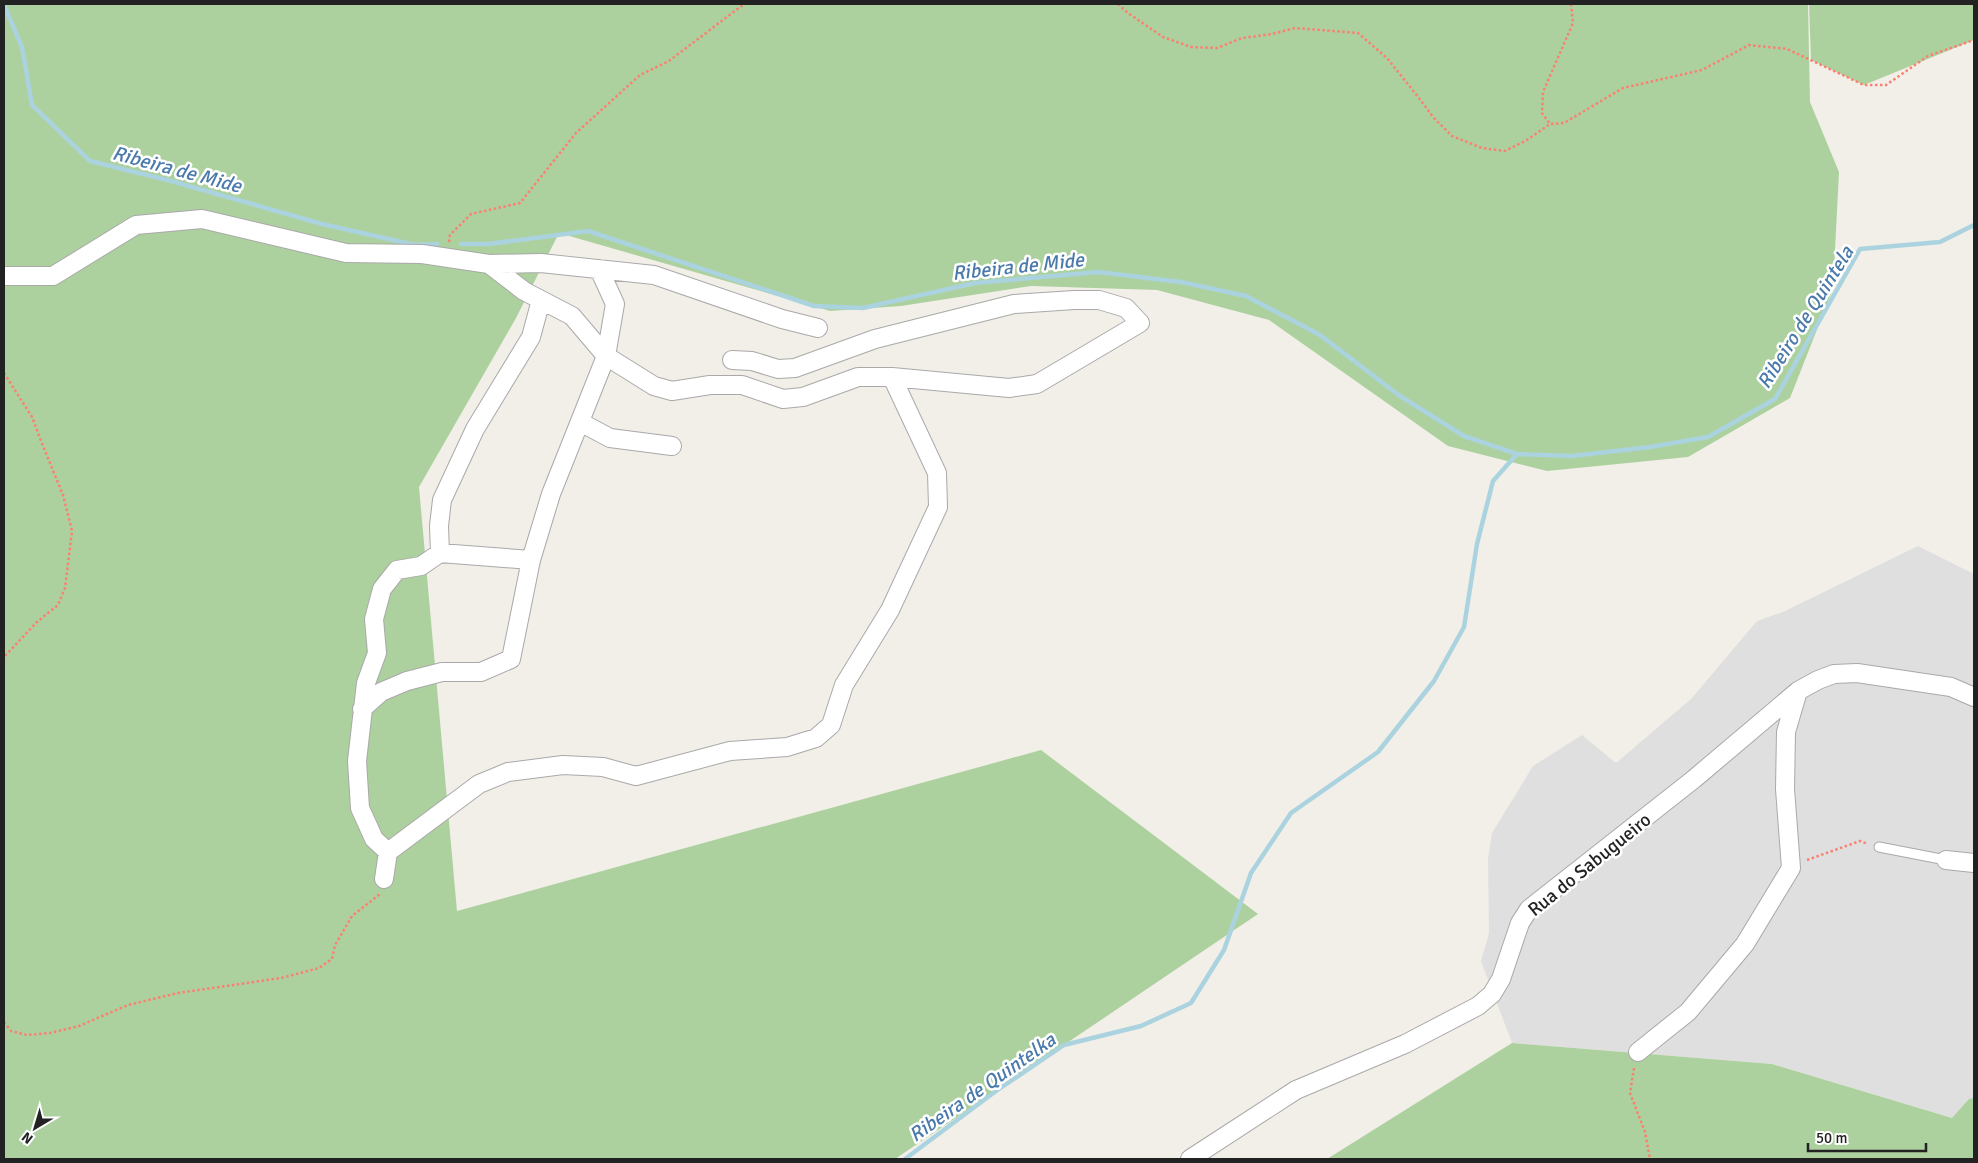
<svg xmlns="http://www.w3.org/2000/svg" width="1978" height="1163" viewBox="0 0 1978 1163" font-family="Signika,sans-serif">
<rect width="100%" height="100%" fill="#f2efe9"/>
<path fill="#e0dfdf" d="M1918,546l56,28v585l-22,-41 -180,-54 -260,-21 -31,-82 8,-28 -1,-74 4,-26 41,-67 49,-31 34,28 75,-64 66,-78 26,-9z"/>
<path fill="#add19e" d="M4,4h1804l2,98 29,70 -6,117 -43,109 -102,59 -141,14 -99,-25 -179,-126 -112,-30 -126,-4 -130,20 -71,5 -271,-78 -43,85 -97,169 38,424 584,-161 217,164 -363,245h-891z
M1809,4h165v36l-110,45 -53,-25z
M1512,1043l260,21 180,54 17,-19 5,-1v61h-647z"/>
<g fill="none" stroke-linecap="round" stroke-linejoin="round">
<path stroke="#aad3df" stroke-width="4.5" d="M4,5l18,42 10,58 58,56 81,20 151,43 93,21 22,-1
M461,244h27l100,-13 226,75 49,2 112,-25 123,-11 83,10 65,14 74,39 80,61 64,40 53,18 55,2 78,-9 58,-10 67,-38 85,-150 80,-7 34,-17
M905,1159l91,-68 68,-46 77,-19 50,-23 33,-53 27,-77 40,-60 87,-61 56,-71 30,-54 13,-83 16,-63 24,-27"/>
<defs>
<path id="service" d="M1879,847l67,13"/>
<path id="minor" d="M489,264l35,27 48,25 34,40 48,30 18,5 38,-6h32l41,14 20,-2 55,-20h34l117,11 28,-4 103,-61 -14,-15 -27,-8h-25l-60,4 -139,35 -80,29 -17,1 -26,-8 -20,-1
M4,276h49l83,-51 66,-6 144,34 76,1 67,10 52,-1 113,12 128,44 36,9
M580,422l30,16 62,8
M440,553l-1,-27 3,-26 33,-71 56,-92 10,-37
M362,709l19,-17 26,-11 35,-9h39l30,-13 20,-99
M388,852l91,-68 29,-12 55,-7 40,2 33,9 94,-25 57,-4 29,-9 15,-13 13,-40 46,-75 48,-103 -1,-34 -45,-96
M1946,860l28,3
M384,879l4,-27 -14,-13 -14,-31 -3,-47 9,-78 11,-30 -3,-34 8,-30 15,-19 24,-4 19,-13 91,7 20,-66 55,-138 9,-52 -16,-35
M1638,1052l50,-40 57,-68 46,-76 -6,-79 1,-57 12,-41
M1190,1159l106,-69 109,-46 73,-38 14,-12 9,-15 19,-56 9,-14 165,-130 104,-88 20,-11 16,-6 23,-1 94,14 23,10"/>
</defs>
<use href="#service" stroke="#a9a9a9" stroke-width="11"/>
<use href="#minor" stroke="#a9a9a9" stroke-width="20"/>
<path stroke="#fa8072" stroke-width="2.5" stroke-dasharray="2.5 2.5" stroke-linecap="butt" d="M1118,4l10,9 35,24 28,10 26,1 25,-10 30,-4 23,-6 63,5 29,25 32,40 14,19 19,19 30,12 23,3 22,-11 23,-16
M1571,4l2,19 -30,69 -1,21 8,11 14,-1 59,-35 79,-18 47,-25 38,4 77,36h22l42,-29 46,-16
M449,242l1,-7 21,-21 49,-11 56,-70 64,-58 29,-14 75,-57
M4,373l28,44 11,29 20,49 9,36 -7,57 -7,17 -20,16 -34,36
M1807,860l53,-19 8,3
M4,1022l7,9 16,4 23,-2 29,-7 49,-21 50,-12 103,-15 38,-10 13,-9 3,-14 17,-29 28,-22
M1634,1068l-4,25 15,39 5,27"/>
<use href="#service" stroke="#fff" stroke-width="9"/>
<use href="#minor" stroke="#fff" stroke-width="18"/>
</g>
<g text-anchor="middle" stroke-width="5" stroke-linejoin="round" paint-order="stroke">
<g font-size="19" fill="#222" stroke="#fff">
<text transform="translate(1589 864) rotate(-39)" y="7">Rua do Sabugueiro</text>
</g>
<g font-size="20" font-style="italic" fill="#4a7aab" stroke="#fff">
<text transform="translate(177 169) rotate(15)" y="7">Ribeira de Mide</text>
<text transform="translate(1018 266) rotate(-6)" y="7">Ribeira de Mide</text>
<text transform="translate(1805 317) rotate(-58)" y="7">Ribeiro de Quintela</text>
<text transform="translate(982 1087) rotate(-35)" y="7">Ribeira de Quintelka</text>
</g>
</g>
<rect width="1978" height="1163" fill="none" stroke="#222222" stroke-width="10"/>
<g transform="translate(35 1128) rotate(218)" stroke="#ffffff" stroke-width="4" paint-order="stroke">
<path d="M0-4L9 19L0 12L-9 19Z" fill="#222222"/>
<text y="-8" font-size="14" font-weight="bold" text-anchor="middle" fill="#222222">N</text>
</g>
<path d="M1808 1143v8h118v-8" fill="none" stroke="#222222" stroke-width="2.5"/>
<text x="1816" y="1143" font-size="15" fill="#222222" stroke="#ffffff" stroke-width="4" paint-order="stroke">50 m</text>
</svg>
